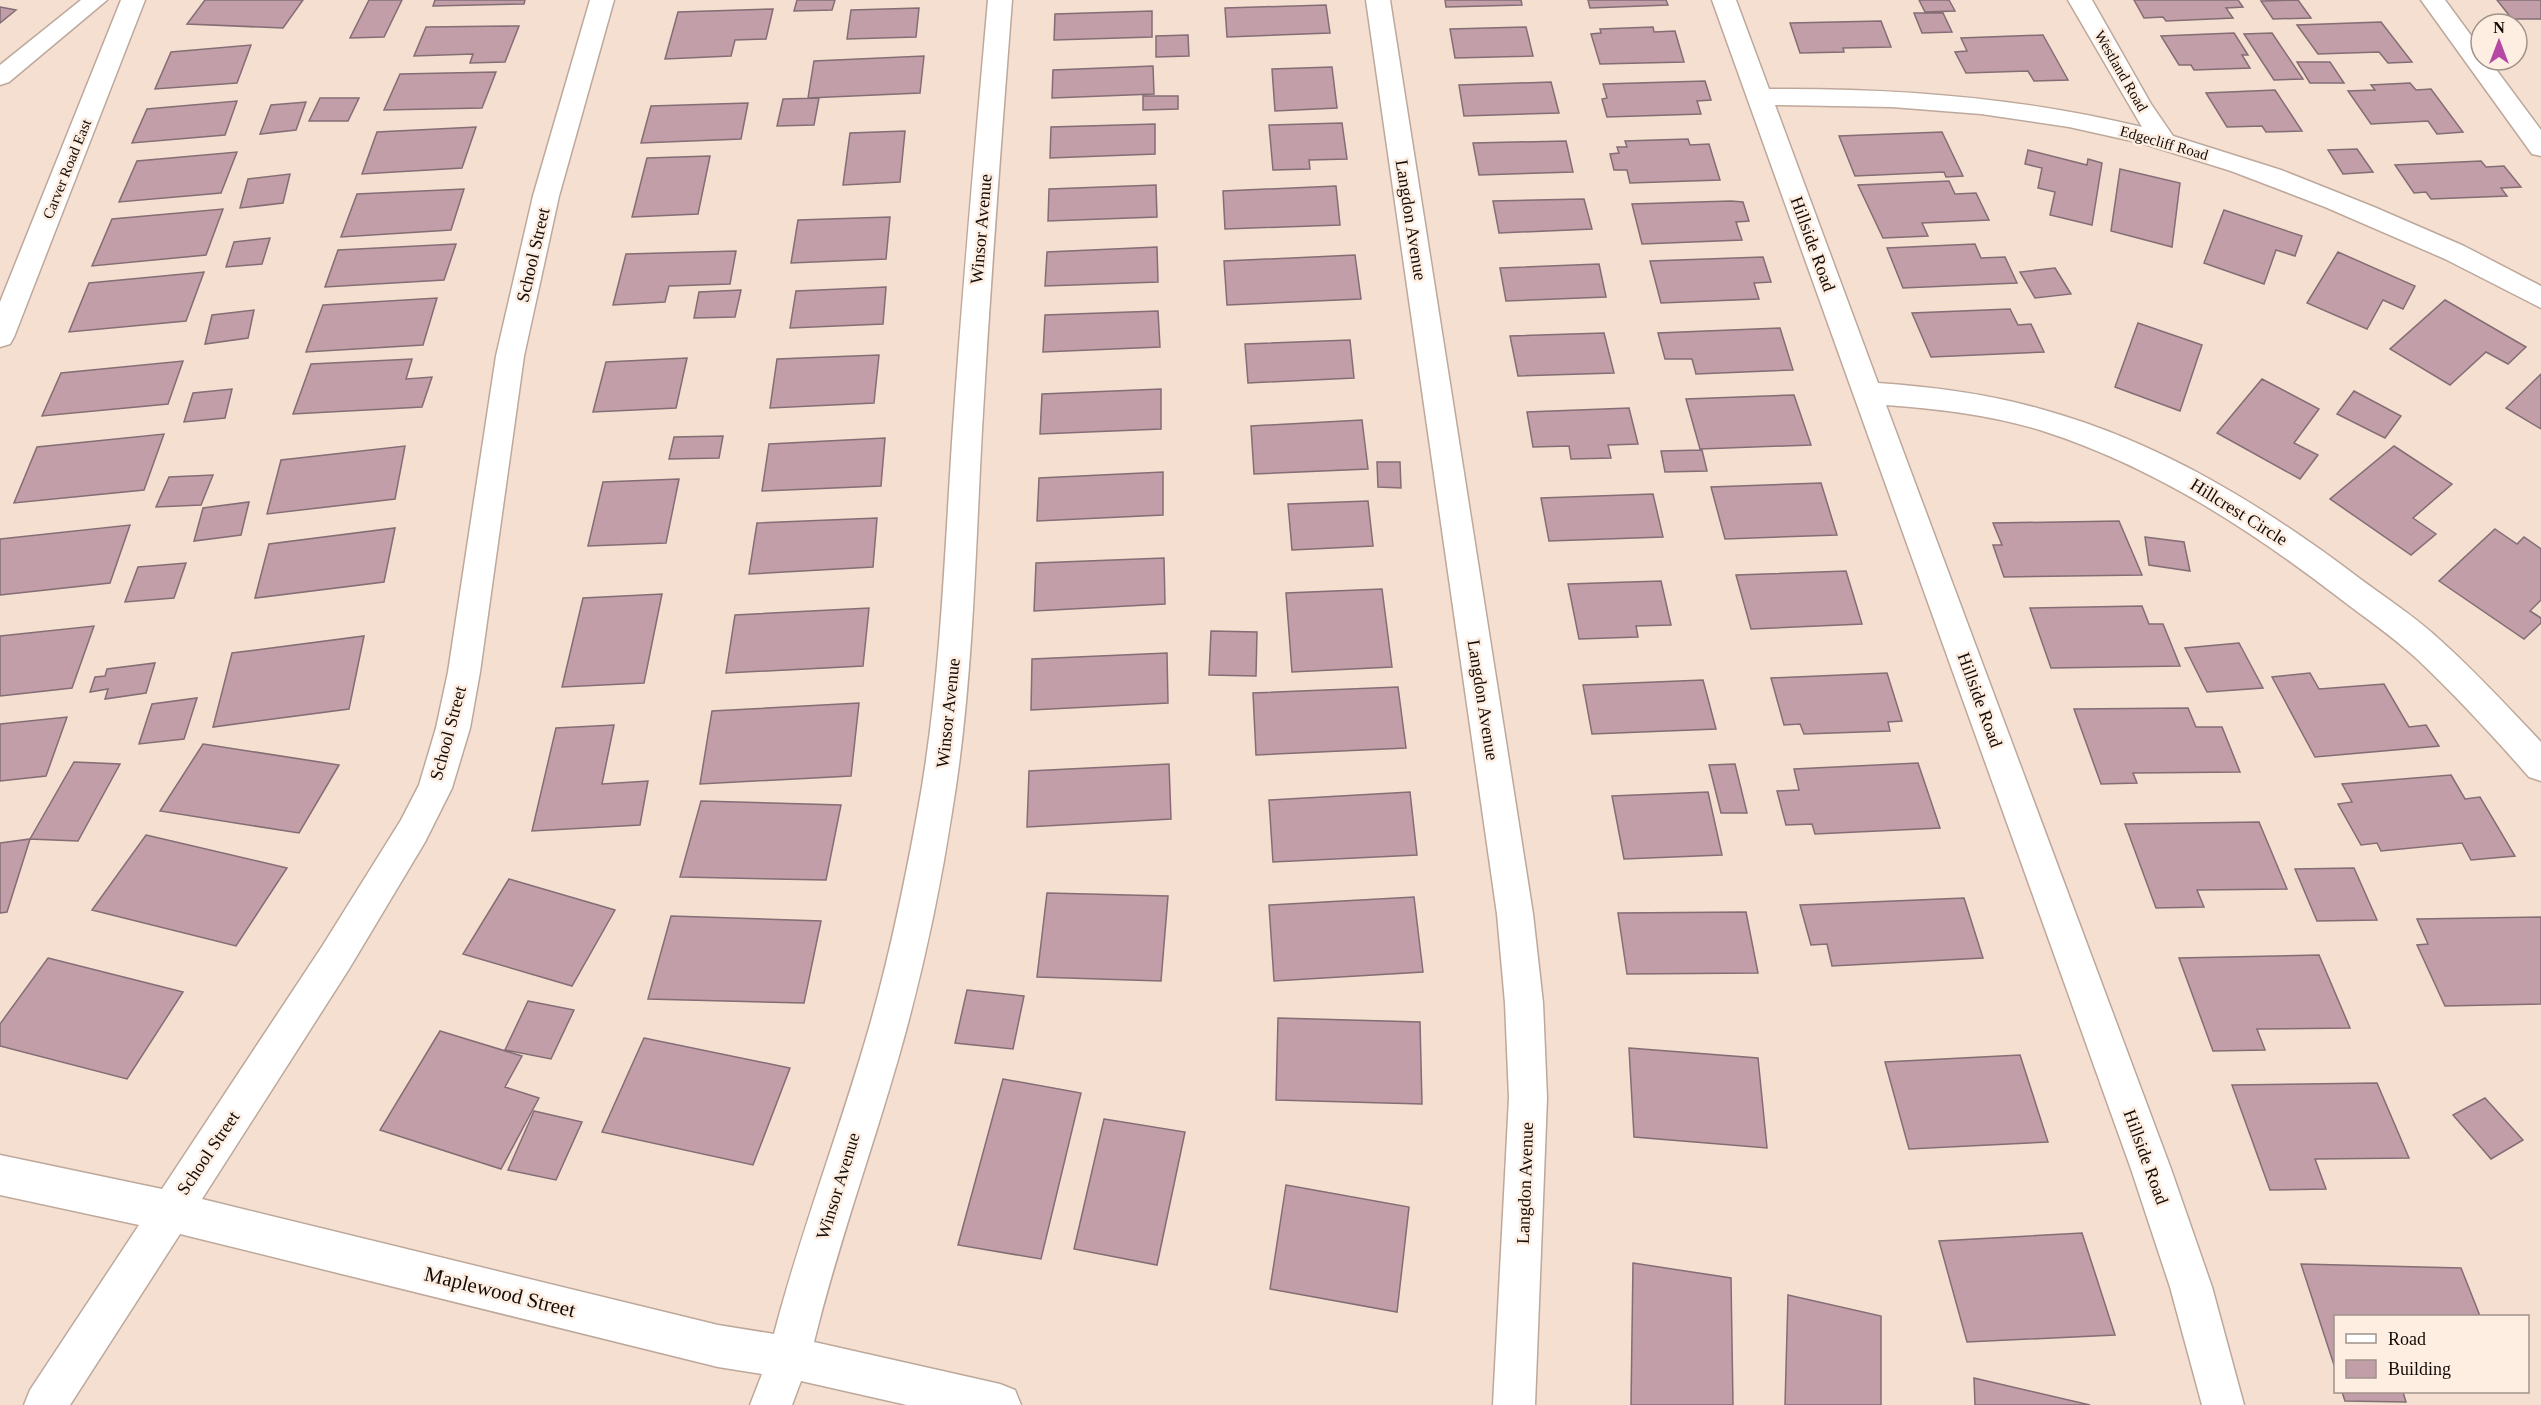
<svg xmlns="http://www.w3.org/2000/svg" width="2541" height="1405" viewBox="0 0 2541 1405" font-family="'Times New Roman',serif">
<rect width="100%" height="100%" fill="#f4dfd0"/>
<path fill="#c19ea8" stroke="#846d74" stroke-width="1.5" d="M205,0h98l-20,28 -96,-4z
M369,0h33l-18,37 -34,1z
M435,0h90l-1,4 -91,2z
M797,0h38l-3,10 -38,1z
M1445,0h76l1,5 -76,2z
M1588,0h78l2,5 -78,3z
M1919,0h30l6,11 -30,1z
M2134,0h104l5,7 -17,1 7,10 -67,3 -3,-4 -19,1z
M2298,0l13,18 -38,1 -12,-18z
M2497,0h44v19h-29z
M1326,5l4,28 -103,4 -2,-29z
M0,7l16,3 -16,13z
M919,8l-3,29 -69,2 4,-29z
M773,9l-7,30 -31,1 -4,16 -66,3 13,-47z
M1152,11v26l-98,3 1,-26z
M1914,13h29l9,19 -30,1z
M1881,21l10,26 -48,1 1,4 -44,1 -10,-30z
M2381,22l31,40 -24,1 -9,-11 -61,2 -21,-29z
M519,26l-14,36 -35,1 3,-9 -59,2 12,-29z
M1526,27l7,29 -78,2 -5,-29z
M1653,27l1,5 21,-1 9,31 -84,2 -9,-30 10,-1 -1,-4z
M2234,33l14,22h-6l8,13 -56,2 -3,-5h-12l-18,-29z
M2272,33l31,46 -29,1 -30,-46z
M1188,35l1,21 -33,1v-21z
M2043,35l25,45 -34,1 -6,-10 -62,2 -11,-21 12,-1 -6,-13z
M251,45l-14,38 -82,6 16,-37z
M924,56l-4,37 -112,5 6,-37z
M2297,62h33l14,21h-34z
M1153,66l1,28 -102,4 1,-28z
M1332,67l5,41 -62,3 -3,-42z
M496,72l-14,36 -98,2 16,-36z
M1705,81l6,19 -14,1 4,13 -94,3 -5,-18 5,-1 -4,-14z
M1551,82l8,31 -95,3 -5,-31z
M2410,83l6,7 15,-1 32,43 -26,2 -9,-13 -57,3 -23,-33 27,-1 -4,-5z
M2275,90l27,41 -36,1 -4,-6 -35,1 -21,-34z
M1143,96h35v13l-35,1z
M320,98h39l-11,23h-39z
M819,98l-5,27 -37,1 6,-27z
M237,101l-12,34 -93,8 15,-34z
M306,102l-10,28 -36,4 11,-29z
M748,103l-7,36 -100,4 10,-37z
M1342,123l5,36 -38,1 1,9 -37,1 -4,-45z
M1155,124v30l-105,4 1,-31z
M476,127l-14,41 -100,6 15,-42z
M905,131l-5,51 -57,3 7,-52z
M1942,132l21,44 -17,1 -2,-5 -89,4 -16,-40z
M1688,139l2,6 19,-1 11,36 -90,3 -3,-13h-13l-4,-16 9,-1 -2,-6h10l-2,-6z
M1566,141l7,31 -94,3 -6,-32z
M2357,149l16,23 -30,2 -15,-24z
M2028,150l59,15 1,-6 14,4 -10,62 -42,-10 5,-23 -17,-4 4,-20 -17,-4z
M237,152l-16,41 -102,9 18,-41z
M710,156l-12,58 -66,3 15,-59z
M2481,161l5,6 18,-1 17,21 -20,1 6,8 -76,3 -5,-7 -12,1 -19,-28z
M2120,169l60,14 -8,64 -61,-16z
M290,174l-7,29 -43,5 8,-29z
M1949,181l6,13 21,-1 13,27 -67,3 6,13 -45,2 -25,-53z
M1156,185l1,32 -109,4 1,-32z
M1336,186l4,39 -115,4 -2,-38z
M464,189l-13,41 -110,7 16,-43z
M1584,199l8,30 -93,4 -6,-32z
M1731,201l12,1 6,19 -13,1 6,18 -100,4 -10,-40z
M223,209l-17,46 -114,11 20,-47z
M2224,210l78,26 -7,20 -19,-6 -12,34 -60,-21z
M890,217l-4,42 -95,4 7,-43z
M270,238l-8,26 -36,3 8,-25z
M456,244l-12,36 -119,7 13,-37z
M1975,244l6,14 24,-1 12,26 -114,5 -16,-40z
M1157,247l1,35 -113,4 2,-34z
M736,251l-6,33 -61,2 -4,16 -52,3 13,-51z
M2338,252l77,34 -12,23 -20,-9 -16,29 -60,-26z
M1355,255l6,44 -134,6 -3,-44z
M1763,257l8,25 -17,1 5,16 -98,4 -11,-42z
M1599,264l7,33 -100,4 -6,-33z
M2055,268l16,26 -36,4 -15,-26z
M204,272l-18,49 -117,11 20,-49z
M886,287l-3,37 -93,4 6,-37z
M741,290l-6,27 -41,1 5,-26z
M437,298l-14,47 -117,7 17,-47z
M2445,300l81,47 -18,17 -22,-12 -36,33 -60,-36z
M2010,309l8,16 13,-1 13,28 -113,5 -19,-44z
M254,310l-6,28 -43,6 7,-29z
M1158,311l2,36 -117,5 2,-37z
M2138,323l64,22 -22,66 -65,-24z
M1780,328l13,42 -97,4 -4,-15h-27l-7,-26z
M1604,333l10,40 -96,3 -8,-40z
M1350,340l4,38 -106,5 -3,-39z
M879,355l-5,48 -104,5 7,-49z
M687,358l-11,50 -83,4 13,-50z
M412,359l-6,20 26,-2 -10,30 -129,7 18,-50z
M183,361l-15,43 -126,12 19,-43z
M2541,374v55l-35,-21z
M2262,379l57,30 -25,34 24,12 -18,24 -83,-46z
M232,389l-7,29 -41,4 9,-29z
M1161,389v40l-121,5 2,-40z
M2354,391l47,25 -16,22 -48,-24z
M1794,395l17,50 -111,4 -14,-50z
M1629,408l9,36 -30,1 3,13 -40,1 -2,-13 -36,1 -6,-35z
M1362,420l6,49 -114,5 -3,-48z
M164,434l-20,56 -130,13 23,-56z
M723,436l-4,22 -50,1 5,-22z
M885,438l-4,48 -119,5 7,-47z
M405,446l-10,53 -128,15 14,-54z
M2394,446l58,38 -39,34 23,16 -25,21 -81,-56z
M1702,450l5,21 -42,1 -4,-21z
M1377,462h23l1,26 -23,-1z
M1163,472v43l-126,6 2,-43z
M213,475l-12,30 -45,2 13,-30z
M679,479l-13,64 -78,3 15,-64z
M1821,483l16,52 -112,4 -14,-52z
M1653,494l10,43 -114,4 -8,-43z
M1368,501l5,45 -81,4 -4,-46z
M249,502l-8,33 -47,6 9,-33z
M877,518l-4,49 -124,7 8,-51z
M2119,521l23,54 -138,2 -11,-32h9l-9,-22z
M130,525l-20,58 -110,12v-56z
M395,528l-11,54 -129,16 14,-54z
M2495,529l22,15 7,-7 17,12v51l-11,11 11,7v5l-17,16 -85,-58z
M2145,537l39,5 6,29 -41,-6z
M1164,558l1,46 -131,7 2,-48z
M186,563l-12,35 -49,4 13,-35z
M1846,571l16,53 -111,5 -15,-54z
M1661,581l10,44 -35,1 2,11 -59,2 -11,-55z
M1382,589l10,78 -100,5 -6,-79z
M662,594l-18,89 -82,4 21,-89z
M2142,606l7,18h14l17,42 -129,2 -21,-60z
M869,608l-6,58 -137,7 9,-58z
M94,626l-22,62 -72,8v-60z
M1211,631l46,1 -1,44 -47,-1z
M364,636l-15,73 -136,18 19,-74z
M2239,643l24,45 -56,4 -22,-44z
M1167,653l1,50 -137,7 1,-51z
M155,663l-9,30 -41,6 3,-10 -18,3 5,-15 10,-1 2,-7z
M1887,673l15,48 -14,1 2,9 -86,3 -4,-10 -16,1 -13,-47z
M2310,673l9,16 65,-5 25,43 17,-2 13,21 -124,11 -43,-80z
M1703,680l13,49 -124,5 -9,-49z
M1398,687l8,61 -150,7 -3,-62z
M197,698l-13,41 -45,5 13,-40z
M859,703l-8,73 -151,8 12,-73z
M2188,708l8,19h26l18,45 -107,1 4,10 -36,1 -27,-75z
M67,717l-21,59 -46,5v-57z
M614,725l-12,59 46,-3 -8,44 -108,6 24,-103z
M203,744l136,21 -40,68 -139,-22z
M74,762l46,2 -42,77 -48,-2z
M1918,763l22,65 -125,6 -3,-10 -26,1 -9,-34 22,-1 -5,-21z
M1169,764l2,55 -144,8 2,-56z
M1735,764l12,49h-26l-12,-48z
M2451,775l14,24 15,-2 35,59 -44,4 -9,-17 -81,8 -4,-8 -16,2 -23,-41 14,-2 -10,-18z
M1410,792l7,63 -144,7 -4,-62z
M1708,792l14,63 -98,4 -12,-63z
M701,801l140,4 -15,75 -146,-3z
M2259,822l28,67 -90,1 7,17 -48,1 -31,-84z
M146,835l141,33 -51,78 -144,-36z
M30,839l-23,73 -7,1v-70z
M2354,868l23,52 -60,1 -22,-52z
M509,879l106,31 -43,76 -109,-32z
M1047,893l121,3 -7,85 -124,-4z
M1414,897l9,75 -149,9 -5,-76z
M1964,898l19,60 -151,8 -5,-22 -16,1 -11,-40z
M1746,912l12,61 -131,1 -9,-61z
M671,916l150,5 -17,82 -156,-4z
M2541,917v87l-96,2 -28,-61 11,-1 -11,-25z
M2319,955l31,73 -93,1 8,21 -52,1 -34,-93z
M48,958l135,34 -56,87 -127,-33v-22z
M967,990l57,6 -11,53 -58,-6z
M528,1001l46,9 -23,49 -46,-9z
M1278,1018l142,4 2,82 -146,-4z
M440,1031l82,25 -17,31 34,11 -38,71 -121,-39z
M644,1038l146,30 -37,97 -151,-33z
M1629,1048l129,10 9,90 -133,-11z
M2020,1055l28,87 -139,7 -24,-87z
M1003,1079l78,14 -40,166 -83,-14z
M2377,1083l32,75 -94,1 11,30 -56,1 -38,-105z
M2485,1098l38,42 -32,19 -38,-44z
M534,1111l48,11 -26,58 -48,-10z
M1104,1119l81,13 -28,133 -83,-16z
M1286,1185l123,22 -12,105 -127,-23z
M2082,1233l33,102 -148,7 -28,-101z
M1633,1263l98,15 2,127h-102z
M2301,1264l160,4 19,48h-144v55z
M1788,1295l93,21v89h-96z
M1974,1378l116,27h-115z
M2342,1392h61l3,10 -61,-1z"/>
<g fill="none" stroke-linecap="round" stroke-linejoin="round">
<defs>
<path id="minor" d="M81,0h26l-98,82 -9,3v-20z
M121,0h24l-131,337 -4,7 -10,3v-45z
M590,0h24l-55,196 -35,160 -44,316 -10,56 -18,60 -27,54 -76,127 -147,230 516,126 56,9c27,-104 66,-204 95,-306 20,-70 35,-142 48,-213 23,-123 27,-249 35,-373 10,-148 23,-295 36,-442h24c-11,143 -22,287 -30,430 -7,128 -9,256 -30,382 -11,72 -26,144 -45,215 -28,105 -67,208 -93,315l186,42 15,6 6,15h-114l-106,-24 -9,24h-42l12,-31 -44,-7 -538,-133 -110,171h-46l6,-15 109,-165 -139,-30v-40l162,34 161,-244 78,-125 18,-35 17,-57 12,-56 48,-316 37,-160z
M1366,0h24l143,914 10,89 4,95 -12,307h-42l16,-307 -4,-95 -8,-89z
M1712,0h24l33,89c126,-1 250,8 373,38l-74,-127h24l59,104 22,32 108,34 93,37 90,39 77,40v22l-96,-49 -120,-52 -94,-36 -90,-28 -72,-16 -88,-13 -89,-7 -117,-2 103,278c56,4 112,11 166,27 116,32 220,96 315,168 27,20 55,38 80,61 36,32 69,68 102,103v39l-12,-4c-36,-41 -73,-81 -113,-119 -24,-22 -52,-41 -78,-61 -90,-69 -186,-131 -295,-166 -51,-16 -104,-22 -157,-26l285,764 41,118 32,118h-42l-32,-118 -39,-118z
M2421,0h24l36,49v11h8l52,70v26l-9,-2z"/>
</defs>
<use href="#minor" stroke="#bda89b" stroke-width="3"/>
<use href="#minor" fill="#fff" fill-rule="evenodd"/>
</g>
<g text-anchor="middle" stroke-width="5" stroke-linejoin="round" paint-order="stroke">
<g font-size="15" fill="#120b06" stroke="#feede1">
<text transform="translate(2121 71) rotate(60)" y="5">Westland Road</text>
<text transform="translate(2164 143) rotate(16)" y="5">Edgecliff Road</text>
<text transform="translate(67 169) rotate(-68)" y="5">Carver Road East</text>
</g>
<g font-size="18" fill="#120b06" stroke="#feede1">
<text transform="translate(1411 220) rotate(81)" y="6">Langdon Avenue</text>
<text transform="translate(981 229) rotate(-85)" y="6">Winsor Avenue</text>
<text transform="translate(1813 244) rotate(70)" y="6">Hillside Road</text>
<text transform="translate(533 255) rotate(-77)" y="6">School Street</text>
<text transform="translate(2239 512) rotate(32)" y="6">Hillcrest Circle</text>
<text transform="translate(1483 700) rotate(81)" y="6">Langdon Avenue</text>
<text transform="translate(1980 700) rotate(70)" y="6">Hillside Road</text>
<text transform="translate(948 713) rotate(-84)" y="6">Winsor Avenue</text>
<text transform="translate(448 733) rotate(-75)" y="6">School Street</text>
<text transform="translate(208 1153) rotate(-56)" y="6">School Street</text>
<text transform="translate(2146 1157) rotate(70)" y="6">Hillside Road</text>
<text transform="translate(1525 1183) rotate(-88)" y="6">Langdon Avenue</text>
<text transform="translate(838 1186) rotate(-73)" y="6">Winsor Avenue</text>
</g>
<g font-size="21" fill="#120b06" stroke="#feede1">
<text transform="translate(500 1292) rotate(14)" y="7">Maplewood Street</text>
</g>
</g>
<rect x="2334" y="1315" width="195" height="78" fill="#feede1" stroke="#a09389" stroke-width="1.5"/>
<rect x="2346" y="1334" width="30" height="9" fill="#ffffff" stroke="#a09389" stroke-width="1.5"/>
<text x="2388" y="1345" font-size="18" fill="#120b06">Road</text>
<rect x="2346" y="1360" width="30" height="18" fill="#c19ea8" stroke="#a09389" stroke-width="1.5"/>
<text x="2388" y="1375" font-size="18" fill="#120b06">Building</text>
<g transform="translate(2499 42)"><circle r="28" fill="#feede1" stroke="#a09389" stroke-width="1.5"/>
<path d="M0-4.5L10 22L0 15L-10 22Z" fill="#b547a5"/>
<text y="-9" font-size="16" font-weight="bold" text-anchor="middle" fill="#120b06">N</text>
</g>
</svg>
